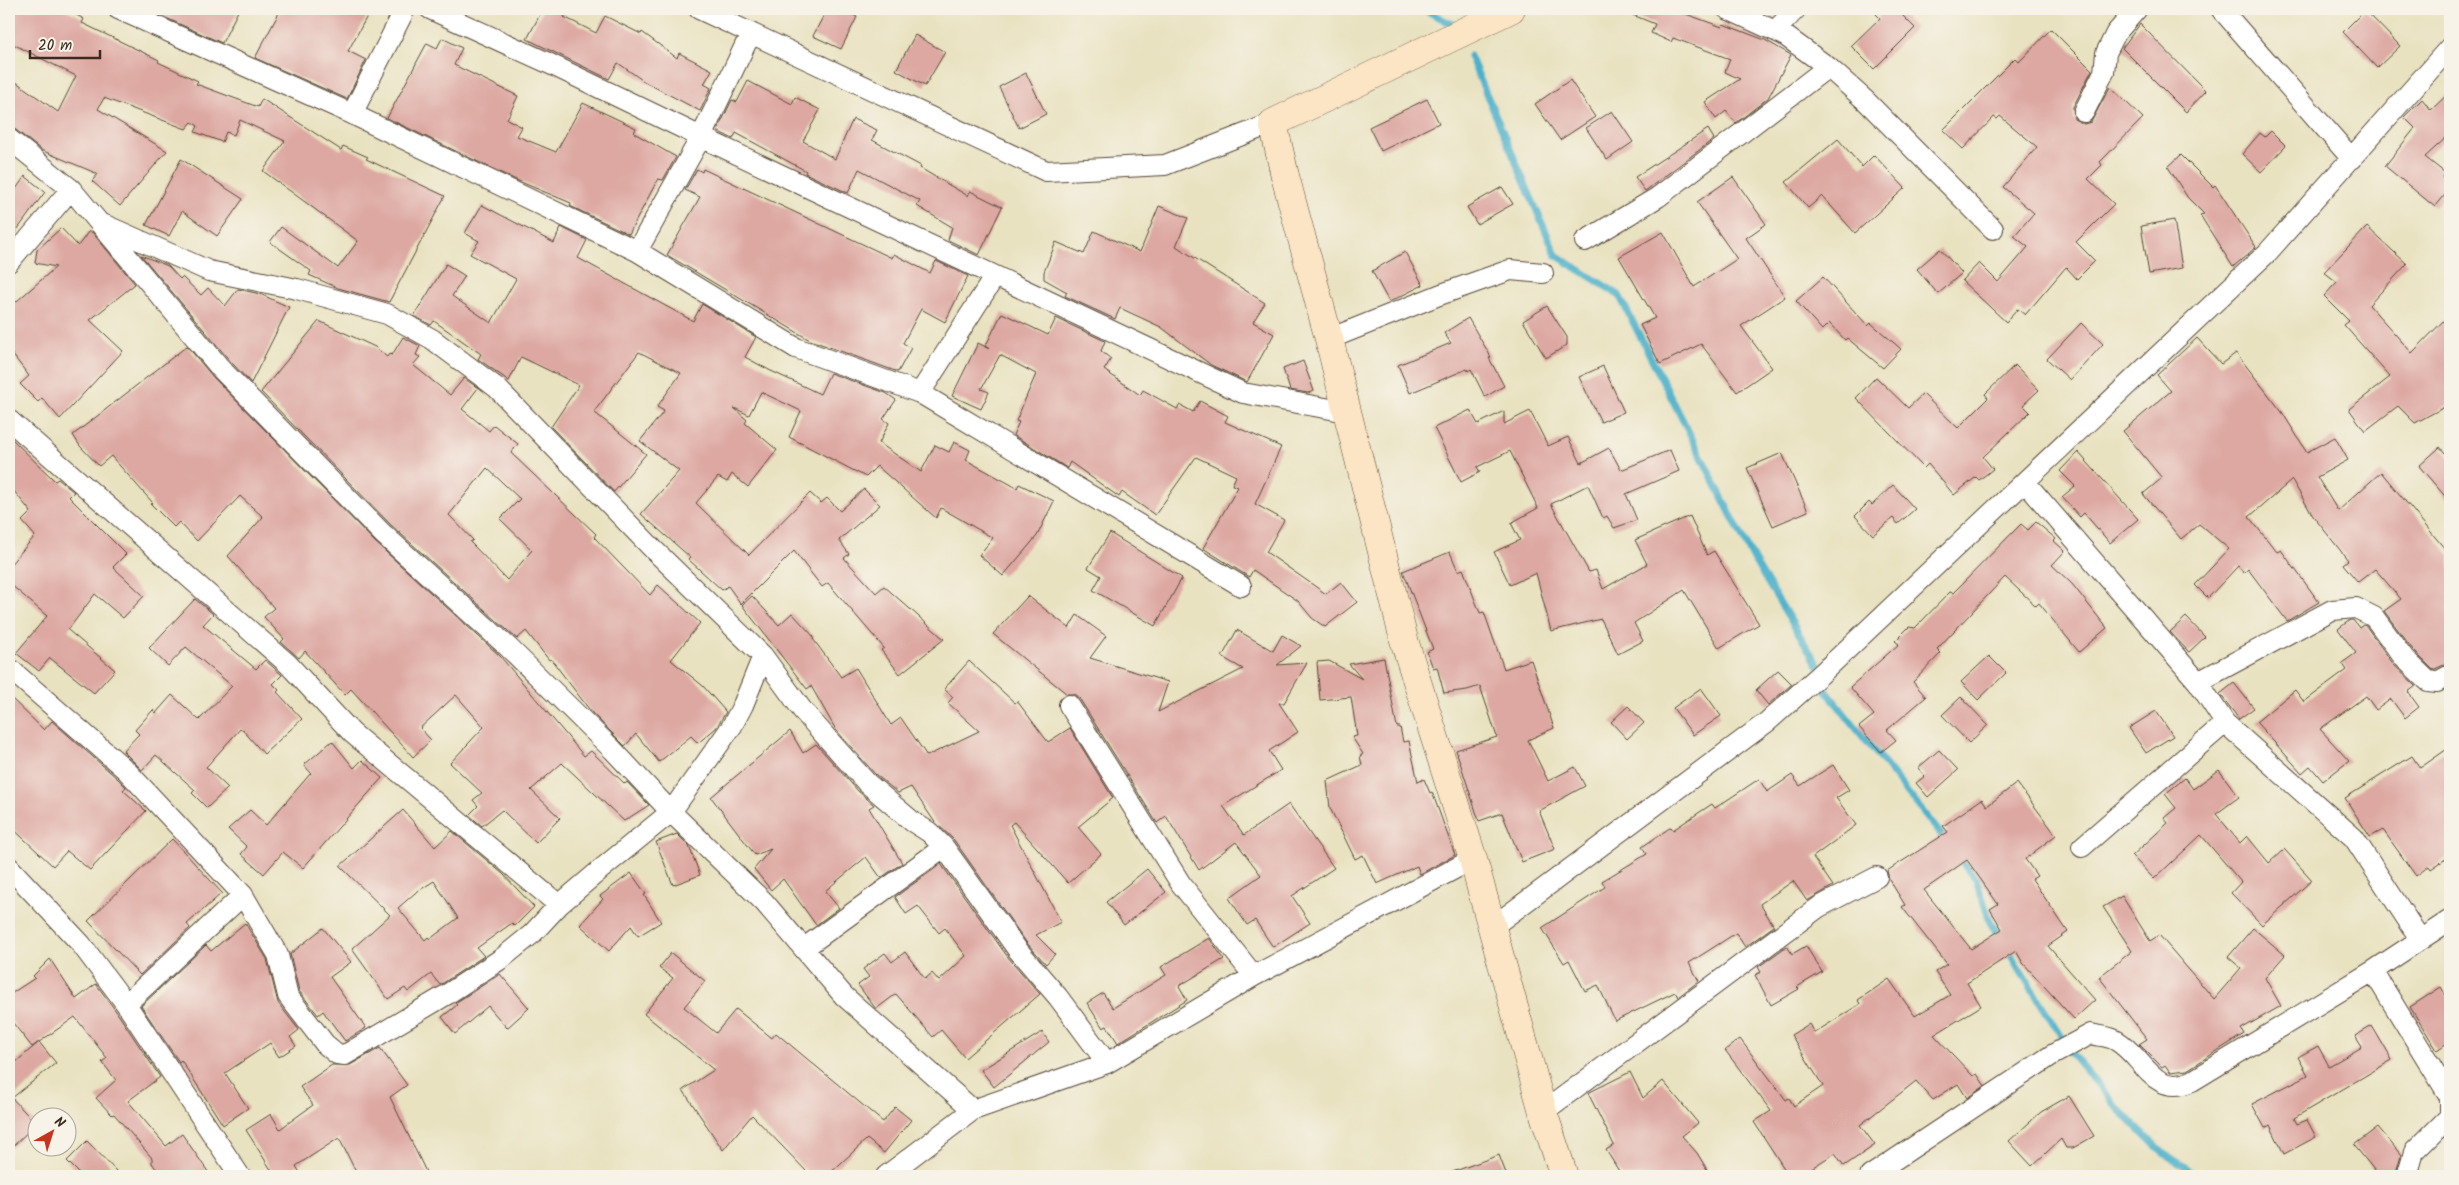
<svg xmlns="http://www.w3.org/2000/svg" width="2459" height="1185" viewBox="0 0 2459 1185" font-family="Kalam,sans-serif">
<rect width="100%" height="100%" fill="#f7f3e8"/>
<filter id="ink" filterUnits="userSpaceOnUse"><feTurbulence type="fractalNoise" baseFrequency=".02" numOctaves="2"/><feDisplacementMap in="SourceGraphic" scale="10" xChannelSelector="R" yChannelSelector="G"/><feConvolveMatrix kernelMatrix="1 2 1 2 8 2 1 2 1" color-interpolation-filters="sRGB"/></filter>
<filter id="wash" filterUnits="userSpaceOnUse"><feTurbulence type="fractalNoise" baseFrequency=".0096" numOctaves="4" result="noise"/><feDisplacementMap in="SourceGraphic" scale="20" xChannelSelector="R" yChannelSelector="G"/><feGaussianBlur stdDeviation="1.12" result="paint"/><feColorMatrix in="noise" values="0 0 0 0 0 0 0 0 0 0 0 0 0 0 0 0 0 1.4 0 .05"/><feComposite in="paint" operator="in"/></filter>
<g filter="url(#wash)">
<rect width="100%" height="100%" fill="#e9e2c1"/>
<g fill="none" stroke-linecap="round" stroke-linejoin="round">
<path stroke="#4cb1cb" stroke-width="7" d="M1423,9l29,15
M1470,56l86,199 63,40 136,267 63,103
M1824,688l123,154
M1958,857l18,23 15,44 10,15
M2006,948l56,89
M2071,1053l44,52 47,47 37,24"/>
</g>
<g id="blocks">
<path fill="#dda8a2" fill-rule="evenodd" d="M9,9h56l19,10 -2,4 77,37 -1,2 40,19 -2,3 62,23 4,-8 79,51 2,-4 25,11 -2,2 79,37 -56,106 -51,-14 -29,-13 2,-4 -41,-29 11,-15 57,41 20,-27 -95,-70 22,-30 -45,-21 -6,15 -8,-3 -4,10 -27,-10 3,-6 -6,-4 -6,7 -82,-31 -6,11 69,42 -47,55 -28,-25 6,-7 -57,-24 -25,-20 -7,-3v-50l49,35 18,-36 -67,-34z
M146,9h93l-17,34z
M281,9h90l-23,42 18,9 -19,39 -92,-41z
M543,9h25l-4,8 32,16 9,-17 36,18 1,-2 35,26 2,-5 33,17 -8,14 7,4 -11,23 -55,-29 -27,-19 -9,16 -82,-40z
M827,9h13l17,8 -16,32 -28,-13z
M1618,9h54l50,18 1,-3 42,16 26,15 -23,43 -32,25 -10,-12 -10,8 -11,-17 35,-23 -15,-7 5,-13 -57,-21 -2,4 -20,-9 4,-9z
M1871,9h25l19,19 -41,41 -23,-23 29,-28z
M2365,10l35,36 -23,22 -34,-36z
M2140,24l66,67 -20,21 -64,-64z
M2051,29l41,41 -19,37 1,12 10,5 7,-2 19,-35 33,31 -43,44 2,3 -14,14 26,25 -38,38 19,19 -18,18 -11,-12 -41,48 -7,-6 -12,13 -44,-41 17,-18 19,19 30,-35 -14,-11 20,-23 -31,-26 34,-40 -37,-31 -3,3 -3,-2 -31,32 -20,-19 72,-72 4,4z
M915,35l30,17 -20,34 -29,-16z
M442,38l20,10 -8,17 64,31 -11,23 15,8 -5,9 39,16 27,-49 53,25 -2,5 42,24 -13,23 -5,-1 -29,55 -59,-28 1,-3 -55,-23 -129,-62 40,-75 10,5z
M1026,73l20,41 -27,14 -20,-41z
M1570,80l25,37 -35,23 -25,-36z
M748,81l44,23 3,-7 25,13 -17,31 32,18 18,-40 24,11 -5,10 49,26 -1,2 48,28 2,-5 32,16 -23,48 -31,-15 4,-13 -35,-21 3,-5 -61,-32 -11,24 -43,-20 1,-2 -70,-38 -3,6 -16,-8 15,-31 5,2z
M2450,92v42l-25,23 20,16 -3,4 8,6v6l-15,18 -50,-41 30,-38 -11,-11 18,-18 9,11z
M1427,99l12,24 -58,28 -12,-24z
M1612,111l21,31 -26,18 -21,-32z
M1708,129l6,10 -69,52 -10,-14z
M2271,131l15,15 -25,26 -19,-18 18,-21 5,4z
M1838,139l24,28 12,-12 31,33 -50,45 -33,-37 -14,12 -22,-26z
M2181,155l32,32 2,-2 41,62 -23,20 -33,-52 4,-1 -16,-16 -20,-31z
M181,159l62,40 -26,37 -35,-25 -13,25 -23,-11z
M697,169l5,3 1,-3 189,89 2,-4 36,19 6,-12 32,15 -23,46 -24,-13 -18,34 8,5 -13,24 -88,-32 -143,-85 33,-58 -15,-7z
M25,176l20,16 -36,49v-42z
M1733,177l33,47 -20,14 39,59 -44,29 31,42 -35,24 -36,-48 -41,20 -20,-39 15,-7 -36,-61 44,-25 31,55 43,-28 -40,-57z
M1502,187l11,17 -36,20 -10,-17z
M482,205l72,38 7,-16 26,13 -9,18 115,63 9,-17 54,33 -11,20 24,13 51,24 10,-21 56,20 10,7 -13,19 6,4 -10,20 42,29 14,-27 14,7 5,-10 16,8 -4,10 51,28 2,-4 35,17 -17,35 -34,40 -24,-21 14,-17 -52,-30 -5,10 -59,-52 -11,11 -77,-40 12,-26 -40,-19 -12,23 -15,-7 13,12 -2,3 32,27 -29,37 -16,-13 -5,8 -9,-5 -22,26 53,52 61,-62 11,10 6,-5 13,13 24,-22 16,16 -41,35 10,14 -5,4 32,35 8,-7 60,53 -44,35 -19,-24 3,-2 -56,-65 -6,4 -28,-36 -53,53 -13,-18 -6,4 -34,-31 2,-2 -49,-43 38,-43 -39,-30 24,-30 -7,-4 24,-34 -42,-21 -45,60 52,42 -32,38 -63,-65 28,-42 -58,-28 -12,24 -31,-22 3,-5 -47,-33 -3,4 -17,-9 32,-52 19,12 -13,20 39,27 25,-44 -46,-25 9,-13 -14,-8z
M1159,206l29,12 -12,28 89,57 -12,19 21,12 -27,48 -36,-17 -50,-38 -41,-19 -5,11 -50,-23 2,-4 -23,-13v-7l12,-30 28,12 10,-23 46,21z
M2174,220l8,48 -33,6 -8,-48z
M2367,227l40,37 -38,41 43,48 38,-39v90l-35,19 -17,-17 -33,25 -16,-22 41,-32 -46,-52 5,-4 -25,-25 13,-14 -13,-10z
M61,228l17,18 10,-14h4l43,52 -45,36 33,31 -63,68 -18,-21 -4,4 -18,-18 9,-8 -20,-26v-42l47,-41 -21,-4 2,-13z
M1940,249l22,24 -24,21 -21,-25z
M1405,252l18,33 -34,17 -17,-31z
M141,255l27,11 12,13 2,-2 19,18 7,-7 17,18 13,-17 22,5 29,13 -38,76 -20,-21z
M1823,277l45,49 3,-3 30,26 -18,19 -36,-30 -2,2 -16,-17 -7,7 -26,-29z
M1547,306l20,31v8l-21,13 -23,-37z
M1002,313l46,22 8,-17 49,23 -4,10 10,8 -7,11 36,25 3,-5 34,19 3,-4 13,7 7,-11 28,15 -3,6 56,25 -26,57 29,16 -18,32 60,42 15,-12 16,20 -32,25 -13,-9 -14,-17 -45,-31 -4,7 -46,-29 35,-61 -6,-2 4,-9 -40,-19 -41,58 -33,-23 -3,5 -49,-35 -3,6 -54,-33 6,-13 -3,-1 20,-47 -36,-19 -19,34 8,3 -8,17 -29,-13 26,-53 12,6 -5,-2z
M1468,318l23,39 -2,1 15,28 -19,11 -14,-28 -3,2 -1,-2 -57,24 -12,-28 53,-22 -7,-10z
M319,321l56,26 12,10 2,-3 3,1 11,-18 17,9 -4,9 4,2 -7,8 37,30 14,-17 14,10 -16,21 27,22 5,-6 24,19 -7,9 85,81 -2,3 56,58 8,-10 42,38 -29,37 32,26 23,26 -10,16 -18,15 -7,-7 -32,26 -23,-28 -11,12 -33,-33 -41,-54 -2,1 -23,-29 -9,8 -126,-114 -130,-133zM487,468l33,31 -20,20 32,31 -25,30 -37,-38 3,-2 -24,-25z
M2081,323l22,21 -33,36 -23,-21z
M2197,338l24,26 15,-11 46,59 25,40 28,-15 13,23 -31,17 21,34 43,-39 69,83v107l-17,8 -20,-20 -29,-39 17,-12 -26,-30 -17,13 -15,-18 5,-4 -35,-44 -21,-36 -43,37 28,35 4,-2 38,52 -32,19 -39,-52 -4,4 -6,-7 -30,32 -13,-13 34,-36 -30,-25 -18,15 -38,-45 19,-16 -39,-47 48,-40 -14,-16z
M187,346l27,32 161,164 125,114 84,100 7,-5 34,33 2,-2 22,23 -25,16 -62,-58 -31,27 29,28 -24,25 -34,-33 -20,16 -13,-11 9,-9 -5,-6 9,-7 -32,-30 34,-36 -28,-32 -36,33 11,12 -18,17 -62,-68 -6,6 -40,-44 -6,7 -18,-16 3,-3 -20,-22 10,-9 -46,-52 35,-39 -23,-21 -43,45 -18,-19 -5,5 -23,-23 2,-1 -42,-47 -12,10 -19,-20 -7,-11z
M1303,361l11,30 -6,2 -18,-3 -7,-21z
M2015,365l24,25 -16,15 7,7 -47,45 10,12 -14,11 -3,-3 -22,18 -26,-31 -4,4 -68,-70 20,-21 32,31 15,-14 35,34 30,-30 -3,-4z
M1603,366l21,46 -23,10 -22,-45z
M1470,410l8,14 26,-13v13l26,-13 18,35 20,-9 13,26 28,-15 12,22 49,-20 9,21 -53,23 11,26 -23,8 -7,-12 -4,2 -15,-33 -37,19 38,68 7,-2 7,19 44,-25 -12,-24 55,-24 17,39 7,-4 45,73 -40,24 -35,-58 -50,33 9,18 -25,13 -17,-35 -50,12 -15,-58 -26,12 -16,-33 26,-12 -9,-17 27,-15 -28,-57 -33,16 3,5 -19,10 -27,-54z
M9,436l46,45 3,-2 16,13 -5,5 57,57 -13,13 31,29 -21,22 -28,-24 -27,36 47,40 -21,23 -44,-35 -11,13 -23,-18 31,-37 -38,-33v-17l26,-30 -13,-15 9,-9 -22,-27z
M2440,447l10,12v43l-31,-36z
M2078,452l60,67 -28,24 -26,-30 -4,4 -18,-20 13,-11 -15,-15z
M1782,453l26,58 -35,15 -26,-58z
M1893,485l22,24 -17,15 -5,-6 -20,17 -18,-19 14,-14 3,3z
M2036,522l20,17 -2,2 11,10 -13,14 20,19 35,44 -28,24 -40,-49 -3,3 -31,-29 -68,72 4,4 -28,29 13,15 -39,33 9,10 -15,12 -22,-25 15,-12 -24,-28 49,-43 -4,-3 14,-14 6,1 35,-36 3,1 68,-69 7,6z
M1110,533l72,45 -27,48 -62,-36 8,-14 -13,-8z
M1450,552l8,19 5,-2 17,44 4,-1 20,57 27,-9 23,68 -26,12 20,41 27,-14 10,19 -46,25 16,38 -33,13 -20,-49 -23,8 -23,-71 41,-13 -17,-51 -13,4 -23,3 -7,-26 -4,1 -6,-16 6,-3 -30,-78z
M752,596l27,29 13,-12 22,24 -1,2 28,38 15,-9 35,57 10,-7 26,38 52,-25 -31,-28 5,-6 -9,-8 25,-28 46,42 2,-2 31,41 22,-14 43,70 -35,29 23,27 -33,29 -54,-61 -4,3 51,97 -25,13 19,19 -9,10 -20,-22 -72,-102 -20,-19 -23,-34 -13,6 -23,-19 -39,-44 -25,-44 -4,3 -65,-84z
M1028,596l41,32 8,-13 29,21 -16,22 78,24 -10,30 85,-43 -21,-12 15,-27 36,21 9,-16 19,11 -24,19 30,-2 -23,40h-5l19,29 -29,19 12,19 -58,36 21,29 45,-31 45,64 -42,28 18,27 -37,24 -18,-27 -8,5 -18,-27 32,-23 -25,-33 -37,28 -33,-54 -9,7 -78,-125 -5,-4h-7l-74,-60z
M195,599l18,15 -10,11 53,44 9,-9 17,15 -9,9 6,6 -2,2 25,27 -38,35 -23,-26 -35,39 22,21 -21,20 -15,-15 3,-3 -39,-35 -14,15 -19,-19 16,-17 -4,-4 18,-20 3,3 16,-18 27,25 33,-34 -46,-39 -18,19 -19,-18z
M2186,617l19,20 -16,15 -19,-20z
M2350,620h3l6,8 4,-3 3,1 28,39 22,21 -8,6 11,15 -14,11 -14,-19 -15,11 -10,-14 -46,33 29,32 -26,20 -13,-15 -8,7 -46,-51 39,-32 9,12 43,-32 -5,-7 14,-10 -18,-24z
M1989,656l17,17 -28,27 -17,-18z
M1384,658l13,69h3l3,15 6,-1 9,41 6,-3 6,14 2,-1 23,63 -35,19 -3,-8 -40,18 -14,-29 -8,4 -2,-4 -23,-47 -3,-27 35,-16 -2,-9 3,-2 -11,-17 5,-1 -6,-39 -31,3 -3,-38 12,-1 33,18 -13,-15z
M1778,670l14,14 -24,21 -12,-15z
M2234,683l20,25 -15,11 -19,-25z
M1701,688l20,28 -28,19 -20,-27z
M9,696l35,34 8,-9 66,58 8,8 -3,3 23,21 -56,59 -23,-19 -14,15 -44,-41z
M1961,697l27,28 -19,18 -27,-28z
M1628,706l16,17 -17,16 -16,-17z
M2156,711l17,25 -27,17 -17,-25z
M790,731l13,22 13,-9 42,47 16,14 -5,3 33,55 -21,15 -15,-21 -41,34 14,17 -23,17 -33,-46 -12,11 -17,-21 17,-20 -16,6 -44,-58z
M332,741l22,27 8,-8 20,18 -79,90 -20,-16 -19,22 -23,-20 6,-7 -19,-18 22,-19 16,15 45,-52 -7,-8z
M2450,747v109l-19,13 -2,-3 -13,10 -33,-46 -13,7 -25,-39 67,-42 8,12z
M1939,750l19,20 -30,27 -12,-14 9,-7 -7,-8z
M1833,765l16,25 -13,8 20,27 -43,32 20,29 -26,15 -14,-20 -33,23 14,22 -29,21 -9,-14 -47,30 10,18 -21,16 -3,-5 -60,29 -17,-36 -13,6 -16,-31 -5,3 -22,-35 63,-41 -3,-6 45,-27 -5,-7 29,-20 2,3 39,-26 3,4 44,-29 8,13 25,-17 8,11z
M2219,770l20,27 -23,17 24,29 7,-7 22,27 15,-14 28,31 -50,45 -31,-32 10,-11 -40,-47 -47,44 -22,-23 36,-33 -4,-5 12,-10 -11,-14 20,-16 8,11z
M2017,783l39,52 -31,24 12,17 -5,3 36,53 -20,14 47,54 -21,19 -51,-56 -7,-12 -49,32 14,23 -47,29 39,41 4,-2 8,12 -18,12 -9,-14 -25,16 -17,-19 -56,44 15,20 -31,21 -9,-13 -36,23h-10l-35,-54 17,-11 -46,-61 15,-11 46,61 3,-2 5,8 29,-20 -32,-51 18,-11 5,9 46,-29 -2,-4 31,-21 26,37 35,-21 -15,-23 12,-8 -45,-57 3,-2 -16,-26 -2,-8 61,-39 -5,-6 39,-27 5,7zM1967,860l31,44 -8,5 12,20 -31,20 -47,-59z
M403,810l32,37 17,-16 51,43 31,33 -19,19 -3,-3 -35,25 7,8 -44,29 -9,-11 -23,18 -3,-4 -17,11 -36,-50 38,-34 -50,-49zM434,881l24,37 -28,21 -2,-2 -3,3 -27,-32 17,-15z
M677,834l12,12 11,29 -27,10 -17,-43z
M172,839l50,54 -35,31 3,4 -50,47 -52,-54z
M941,864l66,92 33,38 -75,64 -24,-28 -8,7 -37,-43 -20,15 -18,-24 11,-8 -6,-8 22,-16 7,9 13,-10 20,27 7,-6 7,8 27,-25 -21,-28 -6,5 -21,-27 -12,8 -11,-17z
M1147,869l19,23 -42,33 -18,-23z
M631,873l15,21 -2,1 17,27 -23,14 -7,-10 -22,25 -29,-26 23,-26 -3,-3z
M2122,896l28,45 9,-6 55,64 27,-31 -13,-11 25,-29 32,27 -20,23 16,28 -40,23 3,5 -57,36 -17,2 -5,-7 -3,2 -23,-23 8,-5 -48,-62 33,-26 -29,-44z
M245,923l22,36 11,44 21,27 -9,7 6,9 -17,11 -9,-14 -45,30 23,35 -25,17 -42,-65 -2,2 -38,-56 65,-61 5,6z
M323,928l28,34 -21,15 36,51 -21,13 -22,-30 -5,4 -19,-24 -9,-37z
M1209,938l15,21 -45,27 8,14 -69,43 -11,-17 -4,2 -16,-25 16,-10 10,15 53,-33 -5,-8z
M1787,946l5,8 14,-8 16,26 -25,15 2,2 -28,16 -16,-30 6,-3 -3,-5z
M671,953l34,28 -21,26 32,26 20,-24 36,29 4,-5 107,89 12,-15 16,13 -27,33 -17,-14 -40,37h-16l-59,-61 -29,35 -40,-60 31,-20 -70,-56 29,-36 -14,-10z
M50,959l26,40 20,-15 20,27 44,66 -32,24 38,45 16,-12 29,42h-50l-9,-13v-5l-38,-44 -2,1 -16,-17 20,-18 -14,-18 5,-4 -32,-41 -43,30 -23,-29v-23l26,-17 -2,-2z
M500,974l29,34 -22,20 -19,-22 -33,28 -13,-17 15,-12 -2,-2z
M2441,987l9,15v39l-13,9 -27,-43z
M2372,1026l20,34 -98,58 3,6 10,-4 9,17 -32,17 -14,-29 -5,3 -13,-24 56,-29 -10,-18 20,-11 11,20 33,-19 -7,-11z
M1042,1032l7,10 -55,45 -13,-17z
M39,1042l17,21 -44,35 24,26 -27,26v-82z
M380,1048l27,37 -17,12 38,79h-70l-19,-38 -43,28 6,10h-27l-29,-46 25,-16 9,15 33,-24 -13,-18 32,-22h18z
M1630,1072l13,26 20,-17 35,42 -16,13 15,17 14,23h-89l-16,-26 8,-5 -26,-52z
M2069,1096l25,40 -21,12h-7l-5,-9 -29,27 -23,-25 32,-29z
M2378,1127l23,28 -6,21h-16l-25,-31z
M87,1141l34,35h-39l-15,-15z
M1499,1155l8,21h-60v-2z"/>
</g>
</g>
<g filter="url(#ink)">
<use href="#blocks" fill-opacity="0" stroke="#554636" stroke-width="1"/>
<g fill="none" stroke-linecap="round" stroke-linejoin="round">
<defs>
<path id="street" d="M118,9l234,105 285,137 159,97 124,45 321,193
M430,9l116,53 155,75 542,256 104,19
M699,9l347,162 119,-6 108,-42
M1727,9l57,26 44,32 38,34 127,128
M2221,9l131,150
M1775,31l21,-22
M2084,112l20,-40 2,-19 10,-20 21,-24
M352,114l53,-105
M9,139l62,50 151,181 161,164 125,113 105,103 58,62 93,90 80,94 129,114
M105,225l104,46 88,18 90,25 45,25 65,49 157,162 109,106 40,55 64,72 46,39 16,10 15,15 73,102 41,48 49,66
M1585,241l73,-44 170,-130
M637,251l64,-114 50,-104
M9,262l62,-73
M1329,339l110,-44 71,-25 33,3
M920,393l75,-117
M9,420l279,244 64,69 207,172
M2025,482l173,200 27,41 129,115 66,101
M9,668l117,102 117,125 35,60 10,41 37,48 12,10 8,1 101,-60 55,-36 31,-25 27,-29 41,-35 71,-58 61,-86 11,-21 20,-49
M2198,682l134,-72 24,-2 18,9 30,41 24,23 9,1 13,-7
M2082,847l143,-124
M9,867l72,77 45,60 114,172
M1492,927l275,-205 54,-48 447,-422 182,-205
M804,948l140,-101
M2373,971l77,126v19l-36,36 -7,24
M1254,976l219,-117
M126,1004l117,-109
M1543,1112l276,-205 58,-30
M886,1176l87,-66 134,-47 147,-87 -73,-92 -112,-179
M1870,1176l182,-121 39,-21c7,2 19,2 26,7 27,16 36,57 75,40l181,-110 77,-51"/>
<path id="secondary" d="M1511,9l-238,114 12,53 44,163 75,301 69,219 70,253 21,64"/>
</defs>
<use href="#street" stroke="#554636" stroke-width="22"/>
<use href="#secondary" stroke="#554636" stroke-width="29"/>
<use href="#street" stroke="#fff" stroke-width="20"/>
<use href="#secondary" stroke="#fce5c4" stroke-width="28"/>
</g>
</g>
<rect width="2459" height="1185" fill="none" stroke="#f7f3e8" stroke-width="30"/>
<g transform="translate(52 1132) rotate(39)"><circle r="24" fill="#f7f3e8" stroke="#aca397"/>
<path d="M0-4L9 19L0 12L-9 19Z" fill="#c8321e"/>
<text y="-8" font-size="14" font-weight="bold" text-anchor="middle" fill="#3b2a1e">N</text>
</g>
<path d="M30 50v8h70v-8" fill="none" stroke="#3b2a1e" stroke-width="2.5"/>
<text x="38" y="50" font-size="15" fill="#3b2a1e" stroke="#f7f3e8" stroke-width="4" paint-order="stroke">20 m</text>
</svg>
